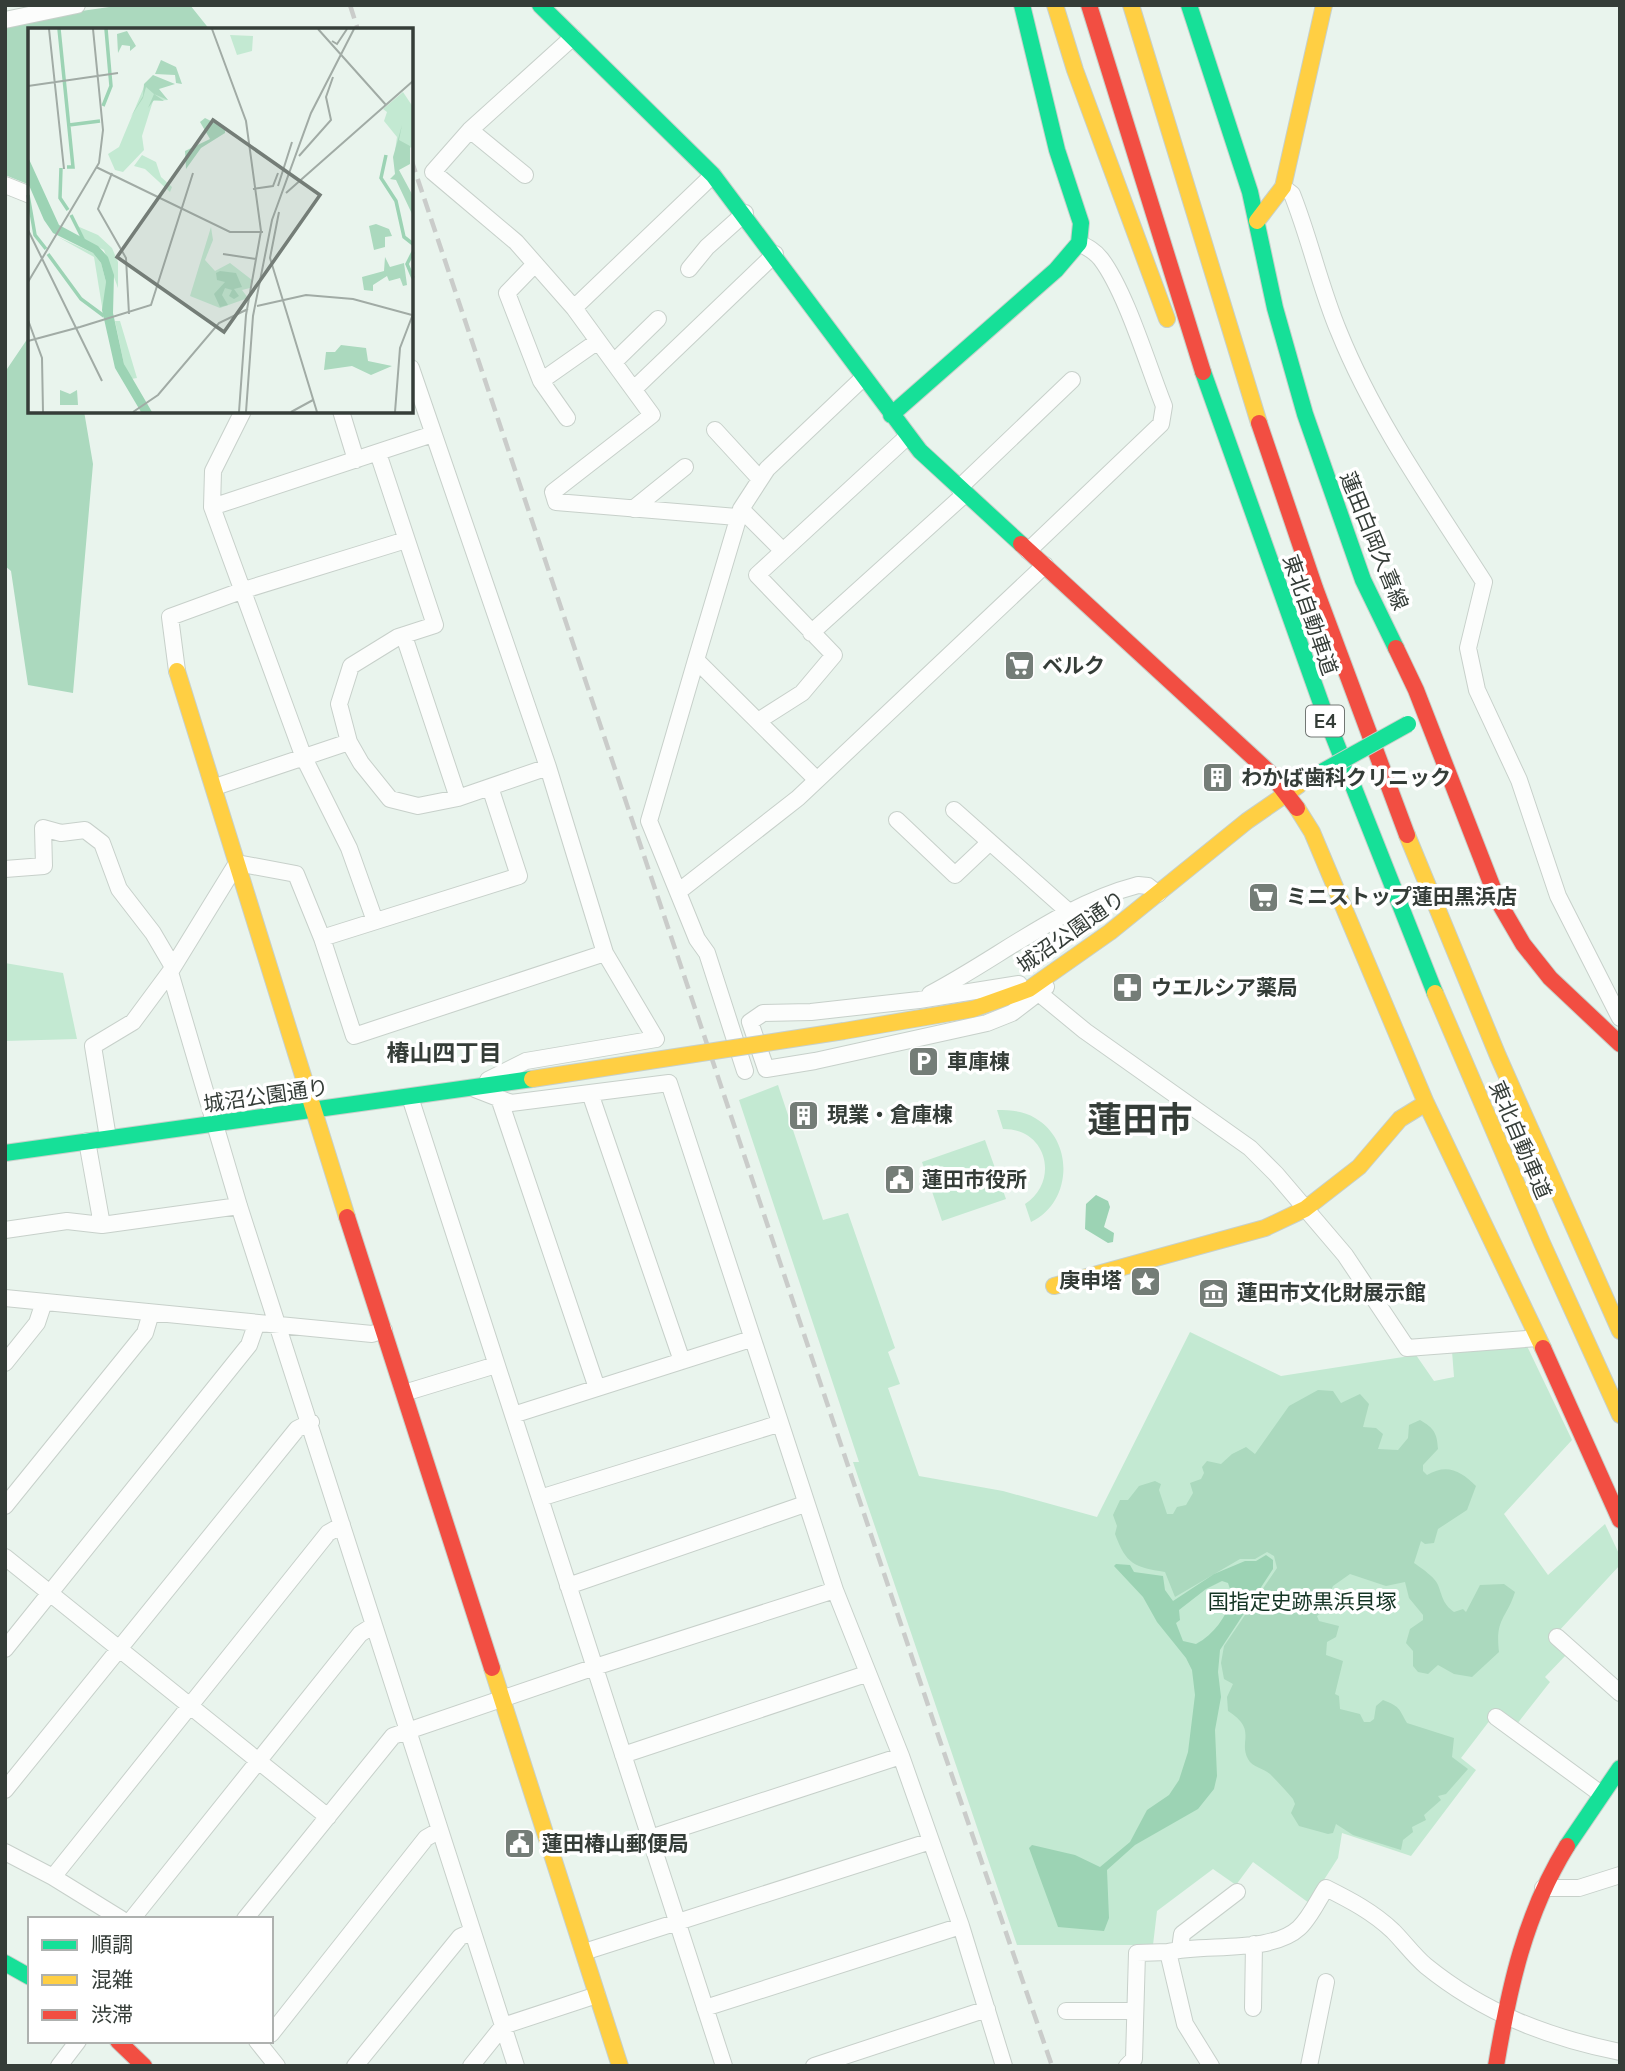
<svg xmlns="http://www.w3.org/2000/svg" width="1625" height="2071" viewBox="0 0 1625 2071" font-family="Mulish,'Noto Sans JP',sans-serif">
<rect width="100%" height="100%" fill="#e9f4ed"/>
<path fill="#c3e9d2" d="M5,963l58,10 14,66 -72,2z
M778,1085l45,135 25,-7 47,135 -7,4 12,32 -12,4 31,88 84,15 94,26 93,-185 91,44 135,-21 18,26 20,-4 -2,-26 75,-5 45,94 -68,74 44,61 57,-51 15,32v9l-63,68 10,21 -22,23 5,5 -33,42 -20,-13 -36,47 15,12 -65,86 -69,-23 -4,25 -29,45 -56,-41 -17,23 -23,-16 -56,42 -4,34h-136l-164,-483h6l-120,-362z
M997,1110c13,0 27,1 38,8 40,23 37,85 -4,104l-6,-18c35,-23 22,-76 -22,-75z
M985,1140l21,59 -64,22 -20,-59z"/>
<path fill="#abd9be" d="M123,5h67l20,25h-180v155l-25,-10v-153z
M30,335v76h54l9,53 -20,229 -45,-8 -17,-114 -6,-5v-194z
M1318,1390l15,1 8,12 19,-9 9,10 -6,23 13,1 7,6 -5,15 20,1 10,-12 1,-13 11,-5c14,8 17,13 18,29l-15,16v6l4,4c20,-12 34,-4 49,11l-9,24 -29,19 -4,14 -9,1 -4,-3 -7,22c6,4 22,15 24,22 5,13 5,19 16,27l9,-3 3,3 14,-27 24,-1 11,8c-9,28 -20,26 -16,60l-27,25 -18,-3 -16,-9 -10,9 -10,-2 -5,-6v-15l-7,-8 4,-14 13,-9v-5l-14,-17 -4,-16 -19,4 -36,-12 -17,12 -7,15 6,4 -15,11 2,5 20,5 -3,11 -9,5 -1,13 17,6 -8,33 4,2 1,13 20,5 4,8h6l4,-3 2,-13 7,-6c17,7 15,7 24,23l47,15 -2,19 16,12 -22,25 -8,2 3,4 -17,15 2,5 -14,7 1,5 -10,8 -2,10 -48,-15 -17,-11 -3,9 -5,1 -29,-8 -8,-13 4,-9 -2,-5c-7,-8 -15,-17 -23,-25 -7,-6 -18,-7 -22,-15 -10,-18 10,-29 -20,-48l-1,-14 6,-13 -9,-5 -3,-16 3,-17 53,-78 -3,-12 -7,-4 -12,7h-15l-65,38 -10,-25c-31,-5 -39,-8 -50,-38l2,-8 -4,-11 7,-15h8l11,-14 16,-5 6,3 -2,6 8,24h6l4,-7 9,-2 7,-12 -3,-10 11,-4 3,-6 -2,-6 5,-6 14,3 11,-10 14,-7 9,7 34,-48z"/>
<path fill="#9cd3b4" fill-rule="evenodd" d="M1096,1195l12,6 2,6 -6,20 10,6 -1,9 -5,1 -23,-14 1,-25z
M1266,1555l7,5v9l-53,81 -2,22 3,25 -6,33 2,46 -3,13 -16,20 -63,36 -28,25 2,48 -5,13 -46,-4 -29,-79 3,-3 43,10 25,12 30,-25 17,-32 22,-15 10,-15 9,-28 7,-57 -3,-25 -6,-12 -29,-36 -14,-25 -29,-31 2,-2 14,1 4,7 29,4 2,14 8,11 41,-27 31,-13h11zM1222,1581l6,2 5,15c-8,19 -18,36 -37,46l-13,-3 -7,-18 4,-3 -1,-10 27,-21z"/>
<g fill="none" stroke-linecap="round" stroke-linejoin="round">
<defs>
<path id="street" d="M5,20l72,-15
M573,37l-103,93 -37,42 83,70 58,66 78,107 -99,77 3,10 181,15
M470,130l55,45
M5,185l25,10
M1283,187l9,7c18,45 28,93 47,138 36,89 93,169 145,250l-16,66 9,42 42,90 39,116 62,122
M535,264l-28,29 34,88 57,-40
M689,269l18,-22 38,-34
M574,308l139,-133
M614,362l44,-43
M411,368l137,399 57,186 51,86 -130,22 -38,19
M541,381l26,37
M634,389l141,-135
M243,411l-30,60 -1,36 92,251 45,90 26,73
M341,411l15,49
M715,430l45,49
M378,453l57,172 -37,12 -47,29 -12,38 10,38 12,21 29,36 28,7 40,-8 90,-31
M959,488l113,-108
M212,507l221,-73
M633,509l52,-42
M741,509l41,41
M1028,551l133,-127 3,-18c-16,-40 -38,-114 -63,-147 -6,-8 -14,-12 -22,-16
M811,633l154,-139
M404,636l54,162
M696,660l45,-151 26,-40 96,-91
M177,671l-7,-54 71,-26 165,-51
M758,721l44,-28 32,-38 -77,-80 151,-139
M215,787l134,-45
M954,810l116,103
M897,820l58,55 35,-33
M5,869l39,-3 -1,-38 18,5 24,-3 17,13 17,46 34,44 20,34
M678,892l120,-94 247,-233
M322,938l197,-62 -29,-89
M170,972l69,234 277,860
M1019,984l-100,16 -108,12 -48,1 -13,9 16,47 49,-8 172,-38 25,-10 34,-26
M930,994c69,-36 131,-89 208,-109l10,1 10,8
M1040,994l45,37 165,117 26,26 69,81 62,93 131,-10
M745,1071l-38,-118 -10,-14 -48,-118 47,-161 121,120
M475,1089l36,14 158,-20 166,507 66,166 60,170 43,140
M590,1093l92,268
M410,1097l314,969
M499,1098l98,290
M108,1138l-15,-92 40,-24 37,-50 67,-109 59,11 26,64 32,98 251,-83
M87,1141l15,84 137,-19
M5,1230l62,-9 35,4
M5,1298l367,36 12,-4
M5,1363l32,-40 7,-21
M404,1393l92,-28
M513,1415l238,-76
M540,1498l238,-74
M5,1506l140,-173 6,-20
M5,1557l323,260
M568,1586l237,-82
M1557,1637l63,56
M5,1649l244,-304 7,-20
M1496,1717l105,77
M623,1755l243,-81
M5,1790l292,-361 14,-7
M650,1838l251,-82
M5,1852l48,25 68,42
M53,1877l275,-344 14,-8
M1543,1888h36l41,-13
M132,1919l228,-285 14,-9
M245,1919l148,-183 202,-69 240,-77
M1180,1949l2,-15 55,-42
M584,1952l347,-111
M705,2008l256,-82
M1253,2008l1,-64
M1066,2011h68
M271,2034l155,-196 14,-8
M257,2041l20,25
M59,2066l19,-25
M355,2066l105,-129 11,-5
M471,2066l32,-40 94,-31
M814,2066l173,-57
M1127,2066l7,-7 3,-106 31,-1
M1211,2066l-26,-42 -17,-72c36,-9 103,2 131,-24 11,-10 19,-28 27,-40 24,12 47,24 67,43 11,11 21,25 33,35 58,47 121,71 194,86
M1309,2066l17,-84"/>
<path id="fast" d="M540,5l173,170 207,276 101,93
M1189,5l61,187 25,116 30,106 58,166 33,68
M1203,372l124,348 108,273
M891,415l165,-145 23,-27 2,-20 -24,-73 -35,-145
M5,1153l527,-74
M1567,1846l53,-78
M5,1963l25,14"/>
<path id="slow" d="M1055,5l20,65 92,249
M1131,5l128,418
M1257,221l26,-34 41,-182
M177,671l170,546
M1297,808l15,24 114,271 117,245
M1407,835l91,221 122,275
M1435,993l107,250 78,172
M844,1031l129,-22 56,-20 81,-57 137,-111 52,-36
M1054,1286l211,-58 40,-19 54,-42 41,-48 26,-16
M492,1668l128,398"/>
<path id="jam" d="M1089,5l114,367
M1259,423l56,165 92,247
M1021,544l249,229 27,35
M1396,648l20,42 82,211 25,43 27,34 70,66
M347,1217l145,451
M1543,1348l77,172
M118,2041l26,25
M1496,2066c13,-78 29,-152 71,-220"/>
</defs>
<use href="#street" stroke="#c7d0ca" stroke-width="18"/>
<use href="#fast" stroke="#c7d0ca" stroke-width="18"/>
<use href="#slow" stroke="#c7d0ca" stroke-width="18"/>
<use href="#jam" stroke="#c7d0ca" stroke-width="18"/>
<use href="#street" stroke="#fcfdfc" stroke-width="16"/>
<use href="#fast" stroke="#16e098" stroke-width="16"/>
<use href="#slow" stroke="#ffcf43" stroke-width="16"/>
<use href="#jam" stroke="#f24e42" stroke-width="16"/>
<path stroke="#caccca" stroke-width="4.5" stroke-dasharray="14 7" stroke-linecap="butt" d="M350,5l8,25
M411,159l528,1579 113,328"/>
<defs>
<path id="fast-bridge" d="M1309,779l99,-55"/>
<path id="slow-bridge" d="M532,1079l312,-48"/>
</defs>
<use href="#fast-bridge" stroke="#c7d0ca" stroke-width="18" stroke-linecap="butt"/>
<use href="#slow-bridge" stroke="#c7d0ca" stroke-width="18" stroke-linecap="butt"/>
<use href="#fast-bridge" stroke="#16e098" stroke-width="16"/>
<use href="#slow-bridge" stroke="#ffcf43" stroke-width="16"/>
</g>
<defs>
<symbol id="supermarket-square" viewBox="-11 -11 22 22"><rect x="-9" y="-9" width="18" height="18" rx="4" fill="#747d77" stroke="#fff"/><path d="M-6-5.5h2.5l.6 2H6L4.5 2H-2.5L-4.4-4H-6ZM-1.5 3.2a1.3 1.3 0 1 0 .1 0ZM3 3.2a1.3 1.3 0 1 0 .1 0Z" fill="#fff"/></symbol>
<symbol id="building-square" viewBox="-11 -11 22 22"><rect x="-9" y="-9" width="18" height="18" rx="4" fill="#747d77" stroke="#fff"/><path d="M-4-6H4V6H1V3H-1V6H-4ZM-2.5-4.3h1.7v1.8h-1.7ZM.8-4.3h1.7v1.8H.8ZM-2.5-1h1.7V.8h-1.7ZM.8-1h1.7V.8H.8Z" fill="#fff"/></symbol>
<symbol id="pharmacy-square" viewBox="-11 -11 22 22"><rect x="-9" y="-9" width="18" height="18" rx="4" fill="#747d77" stroke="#fff"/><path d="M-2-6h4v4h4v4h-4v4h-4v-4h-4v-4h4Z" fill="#fff"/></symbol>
<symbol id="parking-square" viewBox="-11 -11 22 22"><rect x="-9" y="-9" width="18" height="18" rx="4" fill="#747d77" stroke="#fff"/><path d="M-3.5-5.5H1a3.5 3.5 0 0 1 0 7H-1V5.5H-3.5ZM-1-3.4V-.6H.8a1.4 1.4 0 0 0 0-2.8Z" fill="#fff"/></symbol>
<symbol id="civic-square" viewBox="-11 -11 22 22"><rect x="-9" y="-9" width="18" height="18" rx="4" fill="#747d77" stroke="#fff"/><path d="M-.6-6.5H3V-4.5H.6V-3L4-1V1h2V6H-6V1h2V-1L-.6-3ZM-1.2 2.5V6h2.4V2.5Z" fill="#fff"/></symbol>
<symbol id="sight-square" viewBox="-11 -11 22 22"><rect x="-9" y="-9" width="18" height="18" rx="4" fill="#747d77" stroke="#fff"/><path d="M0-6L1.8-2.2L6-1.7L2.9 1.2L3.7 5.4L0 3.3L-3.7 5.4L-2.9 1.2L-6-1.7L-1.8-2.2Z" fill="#fff"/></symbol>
<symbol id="museum-square" viewBox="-11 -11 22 22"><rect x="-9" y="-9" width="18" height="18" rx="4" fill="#747d77" stroke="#fff"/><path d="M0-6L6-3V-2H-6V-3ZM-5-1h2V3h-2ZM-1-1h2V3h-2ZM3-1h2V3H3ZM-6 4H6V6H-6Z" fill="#fff"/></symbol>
</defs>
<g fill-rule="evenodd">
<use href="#supermarket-square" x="1002" y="648" width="35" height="35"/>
<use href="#building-square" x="1200" y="760" width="35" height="35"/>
<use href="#supermarket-square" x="1246" y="880" width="35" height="35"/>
<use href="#pharmacy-square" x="1110" y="970" width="35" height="35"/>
<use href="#parking-square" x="906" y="1044" width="35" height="35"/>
<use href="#building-square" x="786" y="1098" width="35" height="35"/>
<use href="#civic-square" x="882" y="1162" width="35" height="35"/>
<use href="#sight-square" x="1128" y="1264" width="35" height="35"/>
<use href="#museum-square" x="1196" y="1276" width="35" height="35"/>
<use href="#civic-square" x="502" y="1826" width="35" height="35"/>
</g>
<g text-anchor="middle" stroke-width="7" stroke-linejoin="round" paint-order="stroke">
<rect fill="#fff" stroke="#727774" stroke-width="2" x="1306" y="705.5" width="38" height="31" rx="5"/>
<g font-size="19" font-weight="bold" fill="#353d38">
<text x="1325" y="728">E4</text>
</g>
<g font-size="21" fill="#353d38" stroke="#fff">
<text transform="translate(1374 541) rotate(68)" y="7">蓮田白岡久喜線</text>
<text transform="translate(1310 615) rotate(71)" y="7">東北自動車道</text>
<text transform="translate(1071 932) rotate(-35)" y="7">城沼公園通り</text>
<text transform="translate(266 1096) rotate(-8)" y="7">城沼公園通り</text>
<text transform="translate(1520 1140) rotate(67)" y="7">東北自動車道</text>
</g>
<g font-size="21" font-weight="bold" fill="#353d38" stroke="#fff" text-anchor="start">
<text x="1042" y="673">ベルク</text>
<text x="1241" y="785">わかば歯科クリニック</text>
<text x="1286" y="904">ミニストップ蓮田黒浜店</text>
<text x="1151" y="995">ウエルシア薬局</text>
<text x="947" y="1069">車庫棟</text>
<text x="827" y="1122">現業・倉庫棟</text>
<text x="922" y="1187">蓮田市役所</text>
<text x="1122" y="1288" text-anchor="end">庚申塔</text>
<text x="1237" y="1300">蓮田市文化財展示館</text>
<text x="542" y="1851">蓮田椿山郵便局</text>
</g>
<g font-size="21" fill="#133423" stroke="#fff">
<text x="1302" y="1609">国指定史跡黒浜貝塚</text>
</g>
<g font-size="23" font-weight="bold" fill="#353d38" stroke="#fff">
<text x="444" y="1061">椿山四丁目</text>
</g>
<g font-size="35" font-weight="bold" fill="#353d38" stroke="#fff">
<text x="1140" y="1132">蓮田市</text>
</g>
</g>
<g transform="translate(28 28)">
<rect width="385" height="385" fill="#e9f4ed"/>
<path d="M202,7l23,1 -1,15 -15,4zM118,54l22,18 -15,1 -11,35 2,14 -21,22 -8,-2 -7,-16 11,-7zM375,64l10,15v40l-18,4 2,-14 -13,-16 3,-9 -4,-3zM114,127l14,7 5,15 11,10 -2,5 -25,-23 -11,-3zM49,198l21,9 14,13 6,14v26l-14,-38 -18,-9zM183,199l2,13 -8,20 10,11 15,-8 22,17 -2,8 -8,2 6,8 -28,10 -30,-12zM30,209l35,16 8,10 5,19 -2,37 -10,-62zM87,293h5l17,57 -6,1 -7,-15z" fill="#c3e9d2"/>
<path d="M99,3l9,15 -6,5v-5l-8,-1 -4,8 -1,-19zM133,32l15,7 6,17 -6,-1 -1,-8 -20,-1zM125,47l22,9 -16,5 9,11 -14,-6 10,7 -10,-1 -6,8 6,-14 -8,-7 -3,11 -13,20 13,-22 1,-12zM177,90l20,10v5l-24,15 -15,21 -1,-18 25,-12 -10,-17zM374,97l-3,15 11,6v18l-11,6 14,26v20l-17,-36 -6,-1 5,-5 -2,-17zM348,196l13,5 3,7 -7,1v10l-11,3 -5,-24zM357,229l5,10 14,-4 3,22 -4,1 -3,-8 -11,3 -2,-5 -14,9v6l-9,-1 -2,-13 22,-6zM192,243l16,2 6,14 -8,2 5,7 -5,3 -5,-3 3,-6 -7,-2 -3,7 6,10 -8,2 -6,-13 11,-12 -8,-2 -1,-7zM313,317l25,3 2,13 24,5 -21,9 -19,-9 -28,4 2,-18h9zM32,362l10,4 7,-4 1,15h-18z" fill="#abd9be"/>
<path d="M0,129l31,68 39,21 10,11 6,18 -1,38 11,51 28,48h-11l-26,-44 -13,-58 4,-28 -5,-19 -8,-10 -40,-20 -9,-13 -16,-37z" fill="#9cd3b4"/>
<path fill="none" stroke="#9cd3b4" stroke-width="3.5" d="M31,1l14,138h-6M75,78l8,-20 -5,-57M41,97l31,-4M358,127l-5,23 15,23 8,36 9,7M33,140l-1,30 8,12M0,167l7,40 11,14M43,187l13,26M385,224l-6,12 6,14M20,226l33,45 23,17"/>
<path fill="none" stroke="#a1aba5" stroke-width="2" d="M21,1l15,140M184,1l34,92 15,110 -15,84 -7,97M290,1l68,76M304,13l5,3 10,-15M0,58l90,-13M271,128l32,-36 -5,-23 7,-20M68,139l134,65h33M84,145l-14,36 28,49 3,56M250,158l14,-44M225,161l20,-3 5,-13M258,165l127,-112M251,184l-9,46 47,154M0,202l74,151M195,226l33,5M0,254l71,-119 4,-33 -10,-101M229,278l49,-11 47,4 59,16M0,292l14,38 1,54M52,299l71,-22 42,-132M0,313l52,-14M105,384l25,-17 61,-72 29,-14M218,384l7,-96 19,-96 39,-107 43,-84M263,384l22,-12M367,384l5,-64 13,-34"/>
<path fill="#747d77" fill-opacity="0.15" stroke="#747d77" stroke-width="3.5" d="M185,92l107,75 -96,137 -107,-75z"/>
<rect width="385" height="385" fill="none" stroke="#353d38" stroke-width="3.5"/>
</g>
<rect width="1625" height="2071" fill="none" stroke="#353d38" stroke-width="14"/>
<rect x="28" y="1917" width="245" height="126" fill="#ffffff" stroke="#aeb1af" stroke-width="2"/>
<rect x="42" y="1940" width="35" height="10" fill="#16e098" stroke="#aeb1af" stroke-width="2"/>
<text x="91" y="1952" font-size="21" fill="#353d38">順調</text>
<rect x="42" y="1975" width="35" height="10" fill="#ffcf43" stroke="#aeb1af" stroke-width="2"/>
<text x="91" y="1987" font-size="21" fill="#353d38">混雑</text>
<rect x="42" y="2010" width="35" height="10" fill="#f24e42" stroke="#aeb1af" stroke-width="2"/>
<text x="91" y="2022" font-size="21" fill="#353d38">渋滞</text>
</svg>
